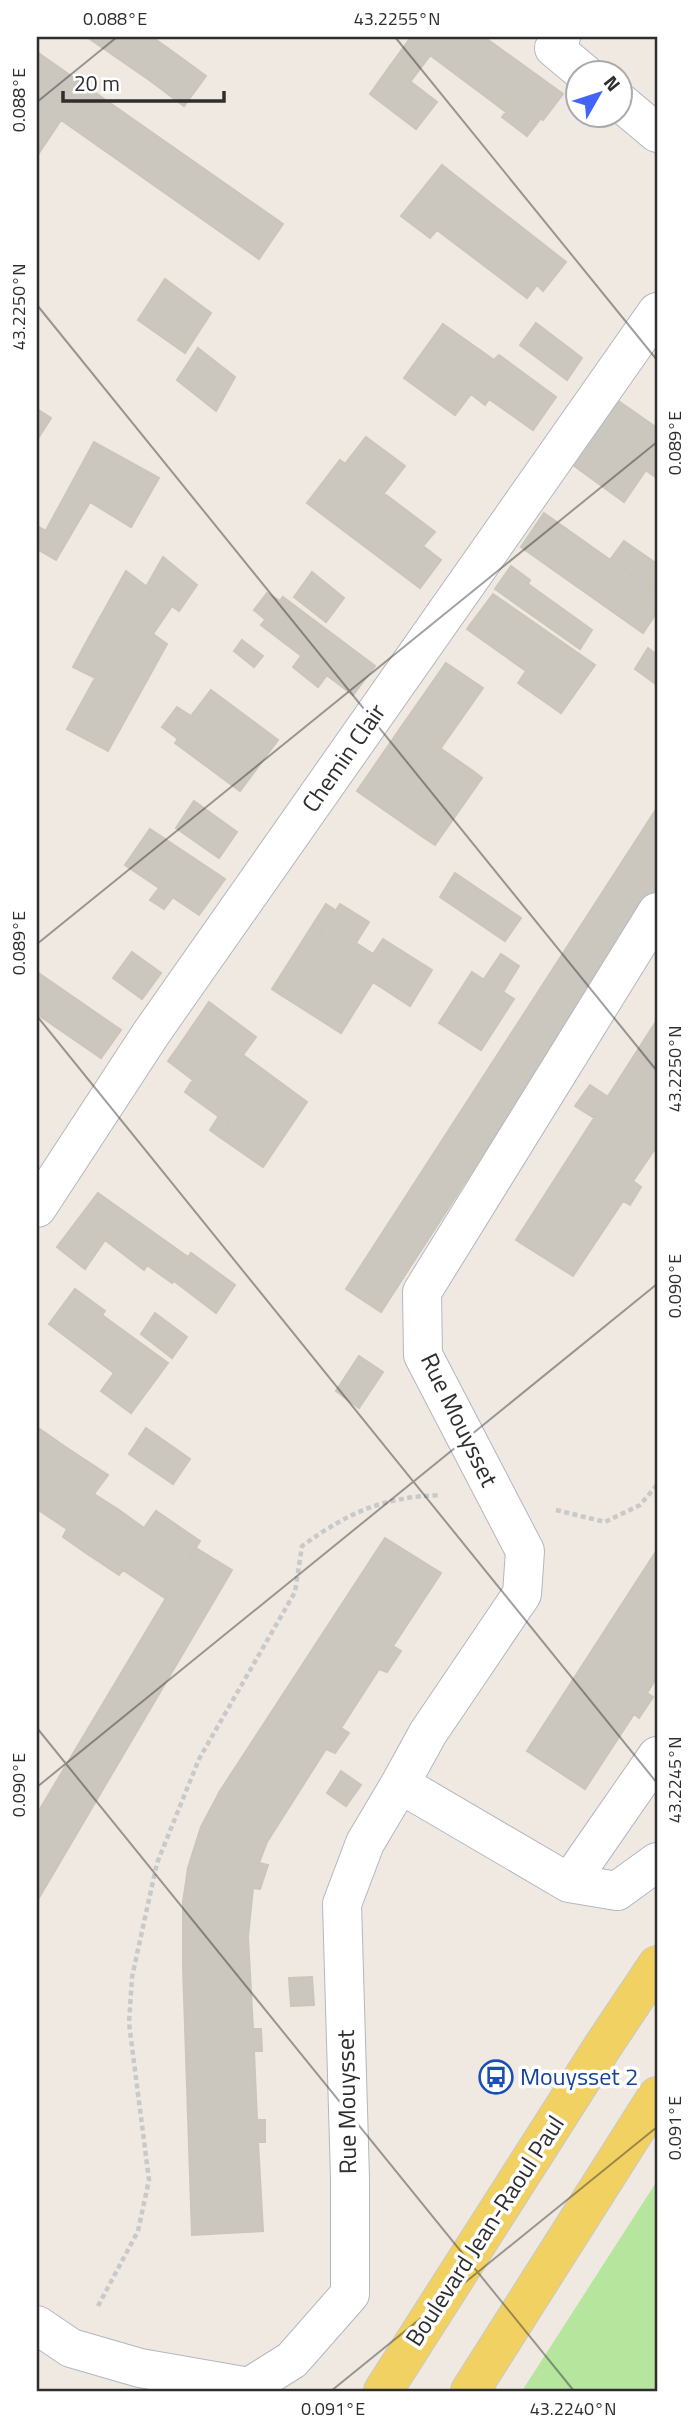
<svg xmlns="http://www.w3.org/2000/svg" width="694" height="2428" viewBox="0 0 694 2428" font-family="'Titillium Web',sans-serif">
<rect width="100%" height="100%" fill="#efe9e1"/>
<path fill="#b6e59e" d="M657,2181v210h-135z"/>
<path fill="#cbc7bf" stroke="#cbc5ba" stroke-width="2" d="M87,37h65l17,12 -21,30z
M411,37h33l-34,45 -20,-16z
M444,37h40l79,57 -20,26 -27,-20 -10,12 -76,-57z
M169,49l37,27 -22,30 -36,-27z
M37,52l246,172 -24,35 -222,-156z
M390,66l47,36 -21,27 -46,-35z
M516,100l25,18 -14,18 -25,-19z
M37,103l24,17 -24,36z
M442,165l124,97 -23,29 -6,-6 -10,13 -90,-68 -7,8 -29,-22z
M165,279l46,34 -26,40 -47,-33z
M536,323l46,35 -15,22 -47,-35z
M443,324l51,36 5,-5 57,42 -23,33 -44,-31 -4,6 -14,-11 -16,21 -51,-37z
M198,348l37,29 -19,34 -39,-31z
M617,400l40,28v50l-63,-44z
M37,409l14,9 -14,22z
M594,434l52,36 -22,32 -51,-37z
M366,437l39,29 -21,27 -39,-29z
M94,442l65,36 -28,49 -41,-25 -34,58 -19,-11v-2z
M340,460l95,72 -12,14 18,14 -21,28 -113,-85z
M544,513l113,80v19l-14,21 -122,-86z
M37,526l9,5 -9,16z
M624,541l33,23v29l-47,-33z
M163,557l34,28 -18,26 -33,-24z
M511,566l19,14 -2,4 64,46 -12,19 -85,-60z
M126,571l46,35 -19,28 14,10 -59,107 -41,-22 43,-78 -22,-12z
M312,572l32,26 -18,24 -32,-25z
M267,593l13,8 -14,19 -12,-10z
M493,594l102,71 -34,48 -43,-30 8,-12 -59,-42z
M283,597l92,69 -22,29 -92,-70z
M88,639l22,12 -15,27 -22,-11z
M242,640l21,16 -9,11 -20,-16z
M648,648l9,7v30l-22,-16z
M302,655l25,20 -9,12 -25,-20z
M446,663l37,25 -43,61 -36,-26z
M211,690l67,50 -38,51 -65,-48 3,-4 -16,-12 15,-20 14,9z
M404,723l69,48 -47,68 -69,-48z
M473,771l9,7 -47,67 -9,-6z
M194,801l43,31 -18,26 -43,-30z
M657,808v78l-276,426 -35,-23z
M150,829l75,50 -26,36 -74,-50z
M455,873l66,45 -16,23 -65,-44z
M159,888l14,9 -9,12 -14,-9z
M326,904l9,6 -54,85 -9,-6z
M340,904l29,18 -13,21 17,11 10,-15 49,31 -22,36 -37,-24 -32,51 -60,-38z
M132,952l29,21 -19,26 -29,-21z
M501,954l18,12 -16,26 -19,-13z
M37,972l84,58 -20,28 -64,-44z
M472,972l42,27 -33,51 -42,-27z
M209,1002l47,35 -13,18 64,47 -44,65 -42,-29 8,-14 -44,-32 15,-23 -24,-19z
M657,1020v126l-24,35 8,6 -11,18 -7,-4 -50,75 -57,-36z
M176,1050l24,19 -7,11 -25,-19z
M590,1085l18,12 -14,21 -19,-12z
M219,1116l10,8 -8,14 -11,-8z
M98,1193l90,64 3,-4 44,32 -19,28 -42,-32 -2,2 -25,-18 -3,5 -39,-30 -20,29 -28,-22z
M75,1289l30,22 -3,4 66,48 -37,50 -30,-22 13,-18 -65,-49z
M155,1313l32,24 -15,21 -31,-24z
M359,1356l24,16 -24,36 -23,-17z
M37,1427l27,19 -27,42z
M146,1428l44,31 -17,25 -44,-30z
M64,1446l44,29 -14,19 25,16 -30,45 -26,-18 4,-8 -30,-20v-21z
M119,1510l25,18 12,-17 44,30 -35,57 -42,-28 -4,5 -30,-20z
M385,1538l56,35 -48,73 8,5 -14,21 -8,-3 -38,59 8,5 -14,20 -9,-4 -59,93 -8,21 9,2 -8,24 -7,-1 -5,49 5,92h8l1,22h-8l3,69h8v22h-7l5,89 -71,4 -9,-268v-65l5,-34 13,-41 19,-36z
M196,1548l36,22 -195,331v-87z
M657,1550v127l-10,16 6,4 -14,21 -5,-4 -49,75 -58,-38z
M341,1771l20,14 -15,21 -19,-13z
M312,1977l2,28 -23,1 -2,-28z"/>
<g fill="none" stroke-linecap="round" stroke-linejoin="round">
<defs>
<path id="minor" d="M561,37l-7,11 31,26
M620,102l37,31
M37,1208l115,-176 505,-720
M400,1784l28,-51 94,-139 3,-43 -102,-196 -1,-63 235,-380
M569,1883l88,-127
M37,2325l34,23 69,20 109,19
M249,2387l43,-27 58,-66v-116l-8,-274 23,-61 35,-59 169,99 48,8 40,-29"/>
<path id="major" d="M383,2391l220,-345 54,-81
M470,2391l187,-295"/>
</defs>
<use href="#minor" stroke="#b4b7c1" stroke-width="40"/>
<use href="#major" stroke="#c9c9c9" stroke-width="40"/>
<path stroke="#c9c9c9" stroke-width="4.5" stroke-dasharray="5 3.5" stroke-linecap="butt" d="M556,1510l49,12 35,-17 17,-20
M98,2306l40,-75 11,-51 -20,-157 3,-46 25,-114 42,-104 96,-167 7,-46c47,-34 81,-49 139,-51"/>
<use href="#minor" stroke="#fff" stroke-width="38"/>
<use href="#major" stroke="#f2d163" stroke-width="38"/>
</g>
<path fill="none" stroke="#2e2e2e" stroke-width="2" stroke-opacity="0.45" d="M395,37l262,323M37,102l80,-65M37,305l620,766M37,944l620,-502M37,1016l620,767M37,1728l537,663M37,1787l620,-503M331,2391l326,-264"/>
<defs>
<symbol id="bus-ring" viewBox="-11 -11 22 22"><circle r="9.5" fill="#fff" stroke="#1a4fb4" stroke-width="1.5"/><path d="M-5-6H5V4H4V6H2V4H-2V6H-4V4H-5ZM-3.5-4V0h7V-4ZM-3.5 1.2v1.5H-2V1.2ZM2 1.2v1.5H3.5V1.2Z" fill="#1a4fb4"/></symbol>
</defs>
<g fill-rule="evenodd">
<use href="#bus-ring" x="477" y="2058" width="38" height="38"/>
</g>
<g text-anchor="middle" stroke-width="7" stroke-linejoin="round" paint-order="stroke">
<g font-size="24" fill="#2e2e2e" stroke="#fff">
<text transform="translate(344 758) rotate(-55)" y="8">Chemin Clair</text>
<text transform="translate(459 1420) rotate(64)" y="8">Rue Mouysset</text>
<text transform="translate(347 2102) rotate(-91)" y="8">Rue Mouysset</text>
<text transform="translate(485 2231) rotate(-57)" y="8">Boulevard Jean-Raoul Paul</text>
</g>
<g font-size="24" fill="#164399" stroke="#fff" text-anchor="start">
<text x="520" y="2085">Mouysset 2</text>
</g>
</g>
<rect width="694" height="2428" fill="none" stroke="#ffffff" stroke-width="77"/>
<g transform="translate(599 94) rotate(51)"><circle r="33" fill="#ffffff" stroke="#ababab" stroke-width="2"/>
<path d="M0-5L12 26L0 18L-12 26Z" fill="#4264fb"/>
<text y="-10" font-size="19" font-weight="bold" text-anchor="middle" fill="#2e2e2e">N</text>
</g>
<path d="M63 91v10h161v-10" fill="none" stroke="#2e2e2e" stroke-width="3.5"/>
<text x="74" y="91" font-size="21" fill="#2e2e2e" stroke="#ffffff" stroke-width="5" paint-order="stroke">20 m</text>
<rect x="38" y="38" width="618" height="2352" fill="none" stroke="#2e2e2e" stroke-width="2.5"/>
<g font-size="18" text-anchor="middle" fill="#2e2e2e">
<text x="115" y="25">0.088°E</text>
<text x="397" y="25">43.2255°N</text>
<text transform="translate(19 100) rotate(-90)" y="6">0.088°E</text>
<text transform="translate(19 307) rotate(-90)" y="6">43.2250°N</text>
<text transform="translate(675 443) rotate(-90)" y="6">0.089°E</text>
<text transform="translate(19 943) rotate(-90)" y="6">0.089°E</text>
<text transform="translate(675 1069) rotate(-90)" y="6">43.2250°N</text>
<text transform="translate(675 1286) rotate(-90)" y="6">0.090°E</text>
<text transform="translate(675 1780) rotate(-90)" y="6">43.2245°N</text>
<text transform="translate(19 1785) rotate(-90)" y="6">0.090°E</text>
<text transform="translate(675 2128) rotate(-90)" y="6">0.091°E</text>
<text x="333" y="2415">0.091°E</text>
<text x="573" y="2415">43.2240°N</text>
</g>
</svg>
